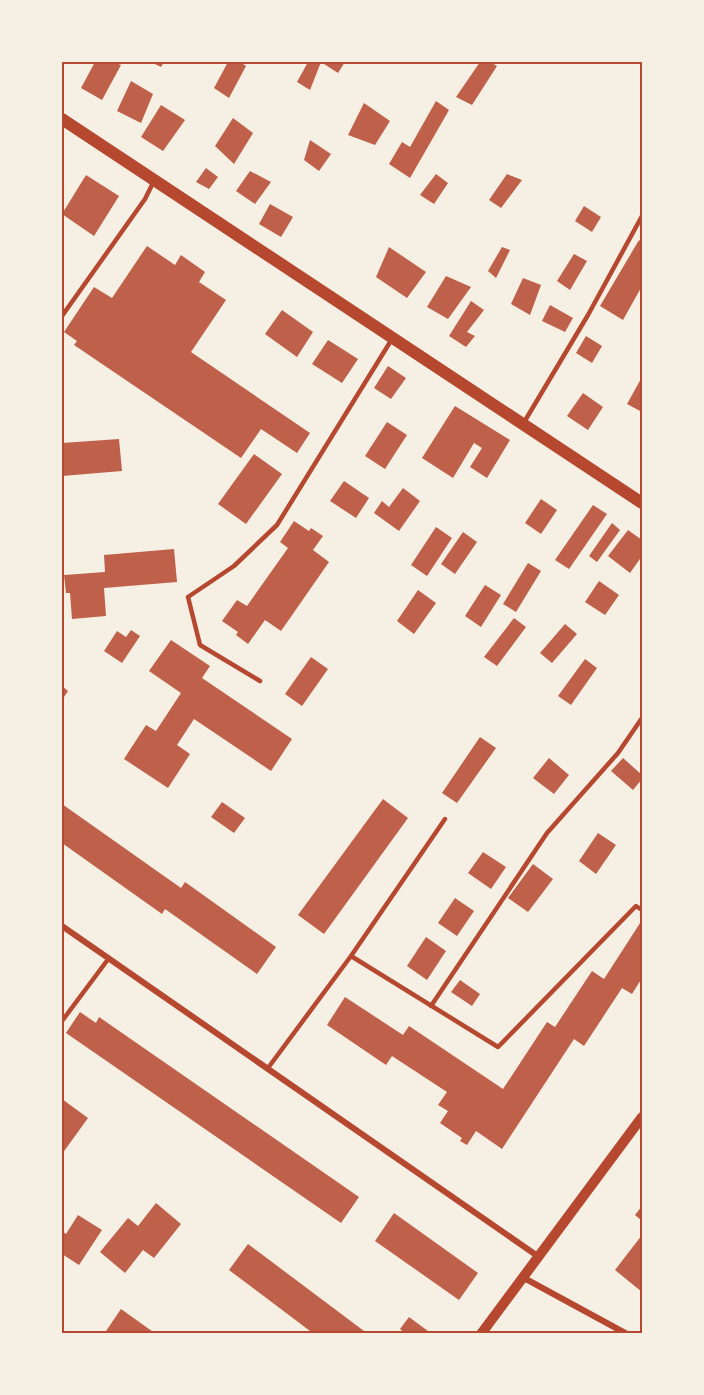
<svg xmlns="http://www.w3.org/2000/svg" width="704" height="1395" viewBox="0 0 704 1395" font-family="'Work Sans',sans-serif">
<rect width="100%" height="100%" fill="#f6efe4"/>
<path fill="#bf614a" d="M95,62h19l7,3 -19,35 -21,-12z
M151,62h13l-3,5z
M228,62h12l6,4 -17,32 -15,-10z
M308,62h13l-11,28 -13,-8z
M321,62h24l-7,11z
M480,62h10l7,4 -25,39 -16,-8z
M131,81l22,13 -12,29 -24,-12z
M436,101l13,9 -39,68 -21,-14 13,-22 8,5z
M364,103l26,18 -15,24 -27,-10z
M161,105l24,15 -22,31 -22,-14z
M233,118l20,15 -19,31 -19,-18z
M310,140l21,14 -12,17 -15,-11z
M206,168l12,9 -9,12 -13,-7z
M250,171l21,11 -16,22 -19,-13z
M436,174l12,9 -14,21 -14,-9z
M507,174l15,6 -21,28 -12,-8z
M86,175l33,21 -25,40 -32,-22z
M270,204l23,13 -12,20 -22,-13z
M584,206l17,11 -9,15 -17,-11z
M639,240l3,2v44l-19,34 -23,-14z
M147,246l28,19 6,-10 24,17 -6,10 27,18 -35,52 119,81 -13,20 -36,-24 -20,29 -167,-113 3,-4 -13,-9 30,-45 18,11z
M389,247l37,25 -19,26 -31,-21z
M502,247l8,3 -14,28 -8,-7z
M574,254l13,7 -17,29 -13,-9z
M446,276l25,11 -23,32 -21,-12z
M523,278l18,7 -11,30 -19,-11z
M471,301l13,9 -17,22 8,4 -9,11 -17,-11z
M550,305l23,13 -8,14 -23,-11z
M282,310l31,22 -16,25 -32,-23z
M586,336l16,10 -10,17 -16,-10z
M328,340l30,19 -16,24 -30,-19z
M388,366l18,12 -15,21 -17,-11z
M642,377v35l-15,-8z
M583,393l20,14 -15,23 -21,-14z
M455,406l55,34 -23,38 -17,-11 12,-19 -8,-5 -21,35 -31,-20z
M387,422l20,13 -22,34 -20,-13z
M119,439l3,32 -60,5v-33z
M254,454l28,20 -36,50 -28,-20z
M344,481l25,17 -13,20 -26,-17z
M403,488l17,13 -21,30 -25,-18 8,-12 7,6z
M541,499l16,11 -16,24 -16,-11z
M593,505l14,9 -38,55 -14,-9z
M294,521l15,10 2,-3 12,8 -10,14 16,12 -48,69 -16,-11 -17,24 -12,-9 2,-3 -16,-11 15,-21 10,6 41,-58 -8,-6z
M612,523l8,7 -23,32 -8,-6z
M436,527l16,11 -25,38 -16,-11z
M628,530l14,10v16l-12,17 -22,-17z
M463,532l14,10 -22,32 -14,-10z
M174,549l3,33 -73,6 2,28 -34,3 -2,-26h-4l-2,-18 41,-3 -1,-17z
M528,563l13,8 -25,41 -13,-8z
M599,581l20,14 -14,20 -20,-13z
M485,585l16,10 -20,32 -16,-11z
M418,590l18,13 -22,31 -17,-13z
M514,618l12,9 -29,39 -13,-9z
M565,624l12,10 -25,29 -12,-10z
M131,630l9,6 -18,27 -18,-12 13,-20 9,6z
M171,640l39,26 -8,12 90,61 -21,32 -77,-52 -17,26 13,9 -22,34 -44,-29 22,-34 10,6 25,-38 -32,-22z
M311,657l17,12 -26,37 -17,-12z
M585,659l12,9 -26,37 -13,-9z
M62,686l6,5 -6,9z
M480,737l16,11 -39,55 -15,-10z
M549,758l20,17 -15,19 -21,-16z
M623,758l19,17v4l-9,11 -22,-19z
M383,799l25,19 -84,116 -26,-19z
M222,802l23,16 -11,15 -23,-16z
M62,804l119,84 4,-6 91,65 -19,27 -92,-65 -3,5 -100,-71z
M598,833l18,12 -20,29 -17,-13z
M483,852l23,15 -15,22 -23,-16z
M533,864l20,15 -25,33 -20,-14z
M455,898l19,13 -17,25 -19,-13z
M642,920v58l-10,16 -10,-6 -38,58 -10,-7 -72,110 -26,-18 -9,14 -7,-4 2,-3 -22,-15 8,-12 -10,-6 9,-13 -55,-36 -6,9 -59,-40 18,-28 58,38 6,-9 94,63 44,-67 8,5 37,-56 12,8z
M426,937l20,14 -19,29 -20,-14z
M460,980l20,14 -8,12 -21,-14z
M80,1012l16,11 3,-6 260,180 -18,26 -275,-190z
M62,1099l26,19 -26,36z
M156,1203l25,21 -27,34 -11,-8 -18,23 -25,-21 28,-34 10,8z
M642,1206v15l-7,-6z
M394,1213l84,60 -19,27 -84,-59z
M78,1215l24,15 -23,35 -17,-11v-23l4,3z
M642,1235v57l-27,-22z
M248,1244l120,90h-54l-85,-64z
M121,1309l35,25h-52z
M409,1317l23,17h-26l-6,-5z"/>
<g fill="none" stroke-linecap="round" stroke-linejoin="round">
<path stroke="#b5482f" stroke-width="4.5" d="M62,316l83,-117 8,-16
M523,424l65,-109 54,-99
M260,681l-60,-36 -12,-48 46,-31 43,-41 115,-186
M351,956l94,-137
M431,1006l116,-173 71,-80 24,-35
M62,1021l47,-63
M268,1068l83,-112 147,91 138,-141 6,4"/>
<path stroke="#b5482f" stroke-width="6" d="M62,926l477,331
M524,1278l103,56"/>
<path stroke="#b5482f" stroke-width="10" d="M481,1334l161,-217"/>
<path stroke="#b5482f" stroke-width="12" d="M62,119l580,384"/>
</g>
<rect width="704" height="1395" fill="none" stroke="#f6efe4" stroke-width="126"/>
<rect x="63" y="63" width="578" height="1269" fill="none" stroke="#b5482f" stroke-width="2"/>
</svg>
